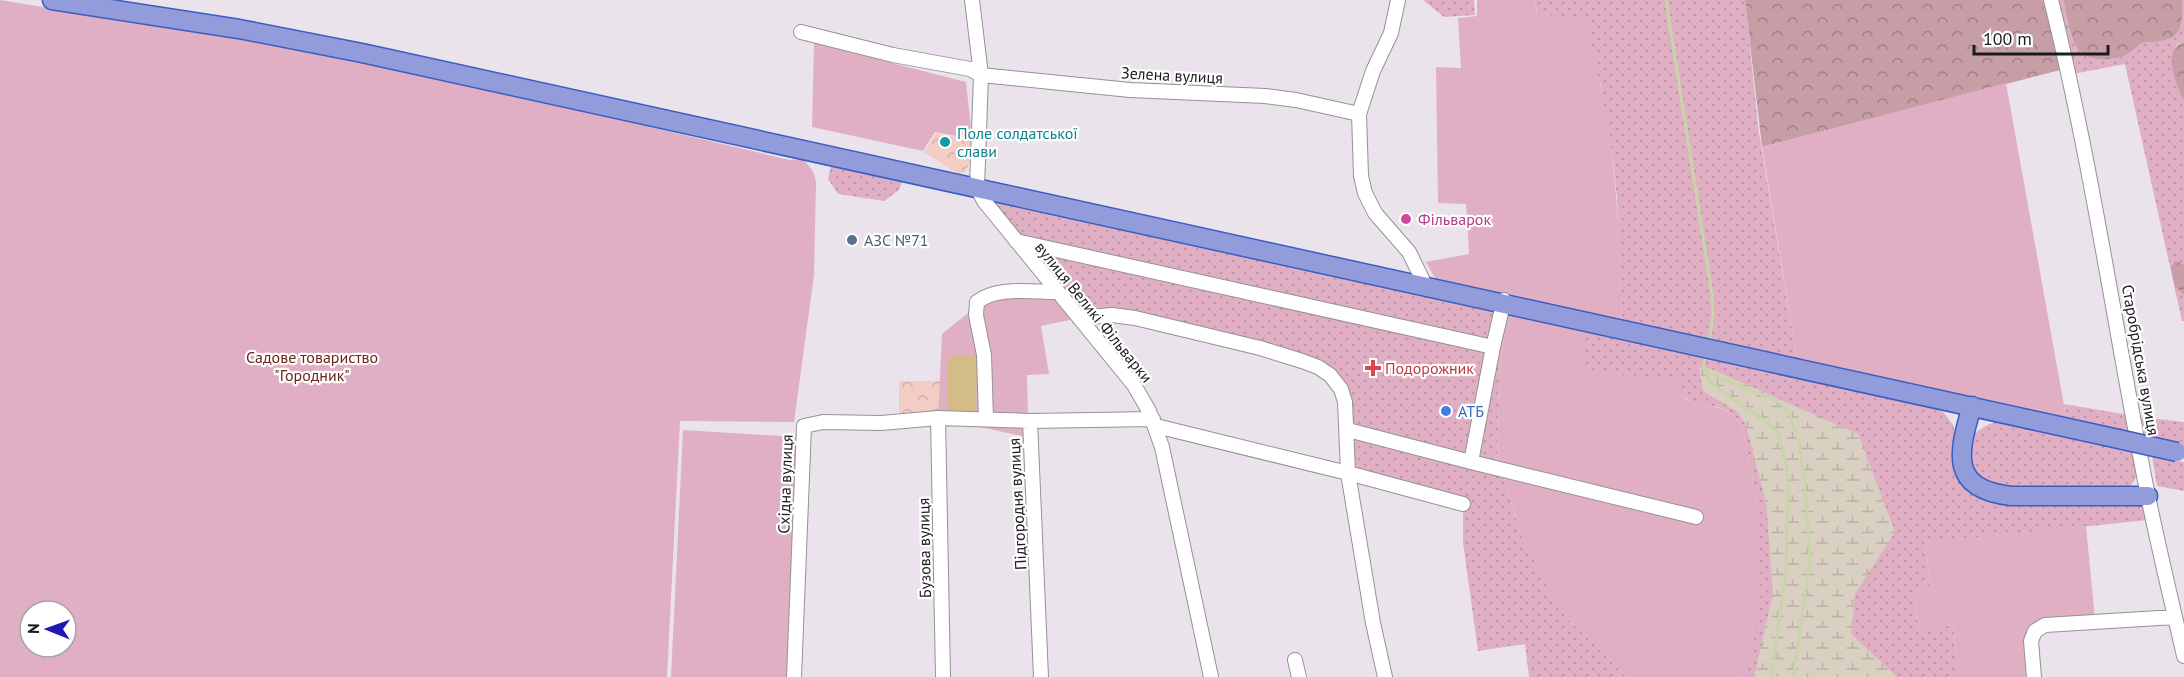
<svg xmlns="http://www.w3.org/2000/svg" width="2184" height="677" viewBox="0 0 2184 677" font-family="'PT Sans',sans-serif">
<defs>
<pattern id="grass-dots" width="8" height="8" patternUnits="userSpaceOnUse" patternTransform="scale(1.5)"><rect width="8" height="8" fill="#e1afc4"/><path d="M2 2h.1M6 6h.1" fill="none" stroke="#c096a8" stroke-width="1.8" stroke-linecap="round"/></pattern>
<pattern id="forest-crowns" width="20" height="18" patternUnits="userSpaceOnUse" patternTransform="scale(1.5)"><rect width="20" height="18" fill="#c79da6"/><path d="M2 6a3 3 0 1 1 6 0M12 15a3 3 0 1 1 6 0" fill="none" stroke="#a17f86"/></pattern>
<pattern id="wetland-marsh" width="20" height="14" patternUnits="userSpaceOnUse" patternTransform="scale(1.5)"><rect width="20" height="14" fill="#d9d0c2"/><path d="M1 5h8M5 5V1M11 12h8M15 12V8" fill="none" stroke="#bab2a6"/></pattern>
<pattern id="park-crowns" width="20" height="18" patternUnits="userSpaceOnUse" patternTransform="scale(1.5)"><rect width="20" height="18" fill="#f2ccc5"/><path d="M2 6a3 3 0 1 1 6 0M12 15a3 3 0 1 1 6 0" fill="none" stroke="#cfafa9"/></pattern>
</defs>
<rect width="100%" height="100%" fill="#eae3ec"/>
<path fill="url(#grass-dots)" d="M1423,0h51l1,15 -31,2z
M1535,0h210l14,133 39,231 -131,-33 -45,-10 -5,-123 -4,-37 -13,-79 -63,-68z
M2042,0h21c8,29 6,63 45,59 15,-1 23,-5 33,-16 35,-2 43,-5 41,-43h2v42l-7,2 -5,13 2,17 10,26v164l-9,-2v25l9,8v26h-2l-57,-257 -52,10 -9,-5z
M831,166l6,1 65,15 -3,8 -15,11 -46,-7 -10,-15z
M984,201l524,111 -7,44 -4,97 23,80 46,85 28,25 32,34h-97l-4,-33 -47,7 -15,-108v-39l-115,-31 -1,-55 -17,-43 -195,-57h-56z
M1583,329l351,78 10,6 10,13 1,15 13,43 176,20 4,16 -222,23 4,46 -16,1 5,40 34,-5 6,52h-216l6,-10 9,-159 -15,-80c-15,-31 -43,-16 -59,-31l-101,-24z
M2064,404l65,11 4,21 -66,-14z
M2141,417l43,5v26l-39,-10z
M1995,422l138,28c4,18 8,26 -6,40l-116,1 -26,-7 -17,-20 4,-29 15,-10z
M2152,456l32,6v29l-27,-5z"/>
<path fill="url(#forest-crowns)" d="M1745,0h297l22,69 -302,78z
M2063,0h119c2,38 -6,41 -41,43 -10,11 -18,15 -33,16 -39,4 -37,-30 -45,-59z
M2184,42v58c-8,-15 -23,-51 0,-58z
M2175,261l9,3v31l-9,-8 -4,-20z"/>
<path fill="url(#wetland-marsh)" d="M1699,367l12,2 147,65 37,98 -40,62 -4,40 46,43h-143l19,-83 -7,-92 -20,-77 -8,-13 -35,-21z"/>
<path fill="url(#park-crowns)" d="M936,133l36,7c0,14 1,26 -12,35l-36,-23z
M899,381h48v32h-48z"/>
<path fill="#e1afc4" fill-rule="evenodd" d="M0,0l362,59 428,101 12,-1c8,7 13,13 14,24l-2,92 -20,147 -114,-1 -13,256h-667zM30,611h36v36h-36z
M1477,0h58l2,14 49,4c10,48 22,97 27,146 6,52 7,105 9,157l-186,-41 -10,-18 43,-8 -3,-50 -28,-1 -2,-136 25,1 -3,-50 19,-2z
M814,43l152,39 6,57 -37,-7 -12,19 -111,-24z
M2006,83l61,339 -269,-58 -36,-217z
M1049,283l30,35 -38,8 8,48 -22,1 1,40 3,23 -93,-20 4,-84 31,-25 21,-14z
M1508,312l75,17v44l97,5 5,21c23,11 44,2 58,29l15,80 3,87 -12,72 -6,10h-117l-32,-34 -28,-25 -16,-27 -30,-58 -23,-80 4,-97z
M683,430l115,7 -9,240h-118z
M2086,526l9,93 -60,12 -1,46h-75l-6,-52 -34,5 -5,-40 16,-2 -4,-45z"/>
<path fill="#d3bc8a" d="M947,355h30l-1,58h-29z"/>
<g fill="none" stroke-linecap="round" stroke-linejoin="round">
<path stroke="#c8d5a9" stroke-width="3" d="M1666,0l46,294 1,21 -4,27
M1706,354l-3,12 8,8 68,28 9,9 11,31 6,42 5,77 -17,116
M1704,367l5,14 22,17 32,21 15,13 6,22 4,22 -2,96 -15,105"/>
<defs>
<path id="minor" d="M972,0l9,75 -4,113 7,13 150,184 15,26 13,36 49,230
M1398,0l-7,33 -18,38 -14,43 2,62 4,17 10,20 34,39 17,35
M2051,0c41,164 64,331 97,496 11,54 24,107 36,160
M801,32l92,23 77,14 11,6 149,15 135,6 31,4 63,14
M1016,241l477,106
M1504,300l-11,47 -22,115 225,55
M1079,318l33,-3 23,3 125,30 42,13 16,6 12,8 11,14 4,13 3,71 25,150 12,54
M938,418l5,259
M986,419l-2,-64 -8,-40 1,-13c20,-16 55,-10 80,-10
M1030,421l11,256
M1156,426l192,47 115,31
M1348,430l123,32
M1295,660l4,17
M794,677l10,-251 19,-4 58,1 57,-5 92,3 123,-2
M2034,677l-3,-36 4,-10 10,-6 130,-8"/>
<path id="highway" d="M52,0l187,29 123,24 1743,383
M1972,406c-14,47 -23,83 39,90h137"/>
</defs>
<use href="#minor" stroke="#939393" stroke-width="16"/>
<use href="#highway" stroke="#385dc3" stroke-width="21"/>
<use href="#minor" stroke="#fff" stroke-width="14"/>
<use href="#highway" stroke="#939cdb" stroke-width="18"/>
<defs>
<path id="highway-bridge" d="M2105,436l72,16"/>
</defs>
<use href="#highway-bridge" stroke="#385dc3" stroke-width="21" stroke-linecap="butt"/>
<use href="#highway-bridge" stroke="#939cdb" stroke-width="18"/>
</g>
<circle fill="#0f9aa8" stroke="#fff" stroke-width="2" cx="945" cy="142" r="6"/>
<circle fill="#d1479c" stroke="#fff" stroke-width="2" cx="1406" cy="219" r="6"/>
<circle fill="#5c6f8a" stroke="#fff" stroke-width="2" cx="852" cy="240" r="6"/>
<path fill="#e0444e" stroke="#fff" stroke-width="2" d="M1370 359h6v6h6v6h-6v6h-6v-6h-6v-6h6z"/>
<circle fill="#3f7fe0" stroke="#fff" stroke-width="2" cx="1446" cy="411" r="6"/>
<g text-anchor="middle" stroke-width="4.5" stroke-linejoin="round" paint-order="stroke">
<g font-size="16" fill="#1c1c1c" stroke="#fff">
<text transform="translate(1172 75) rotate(3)" y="6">Зелена вулиця</text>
<text transform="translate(1094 312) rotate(51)" y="6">вулиця Великі Фільварки</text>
<text transform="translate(2141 360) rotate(80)" y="6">Старобрідська вулиця</text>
<text transform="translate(785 484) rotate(-88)" y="6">Східна вулиця</text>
<text transform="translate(1017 504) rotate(-93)" y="6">Підгородня вулиця</text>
<text transform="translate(924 548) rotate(-91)" y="6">Бузова вулиця</text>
</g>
<g font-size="16" fill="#0d838f" stroke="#fff" text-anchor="start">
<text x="957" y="139">Поле солдатської<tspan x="957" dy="18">слави</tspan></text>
</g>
<g font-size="16" fill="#b23c85" stroke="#fff" text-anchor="start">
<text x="1418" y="225">Фільварок</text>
</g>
<g font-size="16" fill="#4e5e75" stroke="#fff" text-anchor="start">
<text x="864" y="246">АЗС №71</text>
</g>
<g font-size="16" fill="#6d2518" stroke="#fff">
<text x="312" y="363">Садове товариство<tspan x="312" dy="18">"Городник"</tspan></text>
</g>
<g font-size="16" fill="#be3a42" stroke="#fff" text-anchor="start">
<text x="1385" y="374">Подорожник</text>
</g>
<g font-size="16" fill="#366cbe" stroke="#fff" text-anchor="start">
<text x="1458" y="417">АТБ</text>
</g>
</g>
<g transform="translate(48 629) rotate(271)"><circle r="28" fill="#ffffff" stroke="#a4a4a4" stroke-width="1.5"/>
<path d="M0-4.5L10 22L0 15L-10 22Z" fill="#2217b2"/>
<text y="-9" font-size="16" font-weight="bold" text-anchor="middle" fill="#1c1c1c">N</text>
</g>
<path d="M1974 45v9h134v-9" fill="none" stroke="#1c1c1c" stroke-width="3"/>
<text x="1983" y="45" font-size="18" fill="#1c1c1c" stroke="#ffffff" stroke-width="4.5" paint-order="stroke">100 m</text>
</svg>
